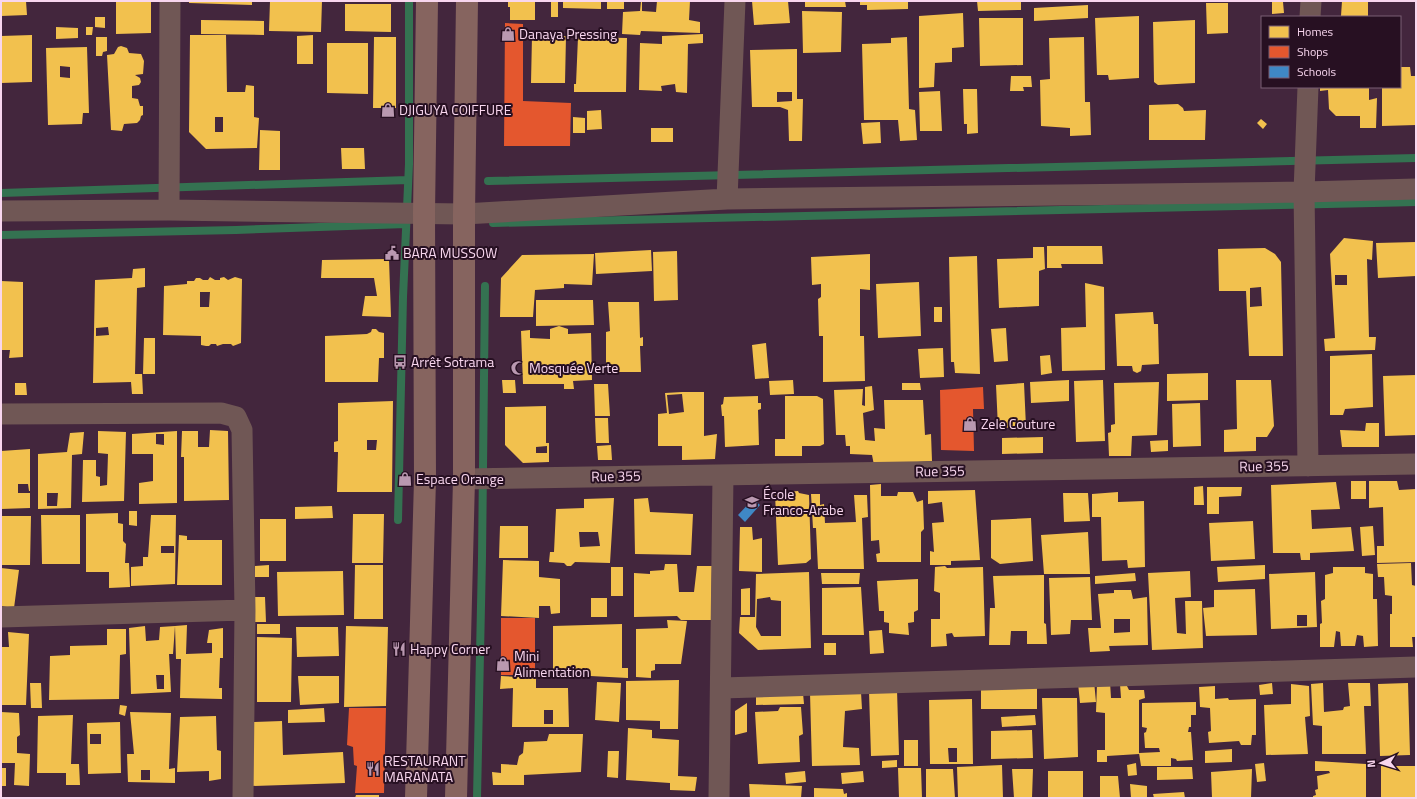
<svg xmlns="http://www.w3.org/2000/svg" width="1417" height="799" viewBox="0 0 1417 799" font-family="'Titillium Web',sans-serif">
<rect width="100%" height="100%" fill="#43263d"/>
<path fill="#f2c14e" fill-rule="evenodd" d="M1,1h25l1,14 -26,1z
M116,1h35v32l-35,1z
M189,1h63v4l-63,-2z
M270,1h52l-1,31 -52,-1z
M508,1h27v19h-25v-13h-2z
M563,1h38v8l-38,-1z
M607,1h17v8h-17z
M641,1h1v10l14,1 1,-11h33l-1,19 11,2v11l-59,-2 -1,4 -18,-1 1,-22 17,-1z
M752,1h36l2,22 -36,2z
M805,1h40l1,6h-41z
M860,1h48v8l-41,1v-5h-7z
M977,1h44v9l-43,1z
M1342,1h26v15h-27z
M551,2h7v15h-7z
M1272,2h11l1,11 -12,1z
M1206,3h22v30l-21,1z
M345,4h46v28l-46,-1z
M1088,5v13l-54,3v-13z
M802,11l40,1 -1,40 -38,1z
M963,13l1,34 -12,1v14l-17,1 -1,24 -15,1v-72z
M1139,16v62l-30,2 -1,-5h-11l-2,-57z
M95,17h10v11l-10,-1z
M979,18h44v47l-43,1z
M201,20l63,1v14l-63,-1z
M1195,20v63l-37,2 -4,-3 -1,-60z
M56,27l22,1v10l-22,1z
M86,27h7l-1,8h-6z
M703,34v9l-15,1 -1,49 -11,-1 -1,-8 -14,2 1,5 -23,-1 1,-47 22,1v-8z
M32,35v47l-31,1v-47z
M190,35h36l1,57h18l1,-7 8,1v31l5,1 -2,30 -51,1 -17,-17zM215,117h8v15h-8z
M313,35v29h-16v-28z
M532,36h34l-1,47h-34z
M96,37h11v14l-4,1 -1,4h-6z
M374,37h22v71h-23z
M578,37l49,1 -1,54h-52v-8h2z
M907,37l2,72 6,1 2,30 -17,1 -2,-21h-34l-2,-76 29,-1v-5z
M1084,37l1,65h5l1,33 -21,1v-8l-29,-2 -1,-46 10,-1 -1,-41z
M327,43h41v51l-41,-1z
M121,46l6,2 2,5 12,1 3,7 -1,13 -8,1 5,3 1,4 -2,3 -7,1v12l6,1 2,7h3v9l-2,1 -1,4 -3,3 -13,1 -2,7 -11,-1 -4,-75 7,-1 4,-7z
M87,47l2,66h-6l-1,11 -34,1 -2,-77zM60,66l10,1v11l-10,-1z
M797,49v50h6l-1,42h-13l-1,-31 -8,-3h-28l-2,-57zM777,92h15v9l-15,1z
M1400,67h10l1,9h5v49l-34,1v-39h18z
M1011,76h20l1,11h-9l1,4h-14z
M1320,87l49,1v12l8,-2 -1,30h-16v-12h-24l-7,-7 -1,-19 -8,1z
M963,89h14l1,44 -11,1v-10h-3z
M940,91l2,40h-22l-1,-39z
M1178,104l5,4 1,3 22,-1 -1,30h-56v-35z
M601,110l1,19 -15,1v-19z
M573,117l12,1v15h-12z
M1261,119l6,5 -4,5 -6,-6z
M880,122l1,21 -18,1 -2,-21z
M651,128h22v14h-22z
M260,130l20,1v39h-21z
M341,148h23l1,21h-23z
M1344,238l29,3 -1,19 -5,-1 2,78h7l-1,13 -50,1 -1,-12 11,-1 -5,-84zM1335,275h12v10h-12z
M1416,242v34l-38,2 -2,-35z
M1047,246h55l1,18h-42l1,4h-15z
M1033,247h11l1,22 -6,2v35l-40,2 -2,-49 36,-1z
M1265,248l10,6 6,8 2,94h-34l-3,-65h-27l-1,-42zM1261,287l1,19 -12,1v-19z
M651,250l1,21 -56,3 -1,-21z
M677,251l1,49 -24,1 -1,-49z
M594,254l-2,31 -28,-1v4l-29,2 -2,27h-33l1,-39 21,-23z
M870,254v36l-10,-1v47h4l1,45 -42,1v-46h-4l-1,-37 3,-2v-13l-9,1 -1,-28z
M977,256l3,118 -25,-1 -1,-11h-3l-2,-105z
M389,259l2,58 -29,-1 3,-20h12l-3,-18h-53l1,-18z
M145,268v19l-8,1 -2,86h7l1,20h-11l-1,-12 -38,1 2,-103 37,-2 1,-9zM108,327l1,8 -13,1v-8z
M210,277l5,3h5v-2l4,-1 4,3 7,-3 7,2 -1,64 -8,3 -2,-2h-8l-6,2 -1,-2h-5l-2,2h-3l-5,-1v-9l-38,-1 1,-49 23,-2v-3h7l2,-3h4l3,2h5zM200,292h10l-1,15h-9z
M1,281l22,1v75l-14,1 1,-8h-9z
M919,282l2,54 -43,2 -2,-54z
M1085,283l19,4 1,83 -43,1 -1,-43 25,-1z
M536,300h57l1,25 -58,1z
M608,302h31l1,36 3,-1v9h-3l1,26h-35v-40l4,-1z
M934,307h8v15h-8z
M1153,312l1,12h4l1,40 -17,1 -1,6 -4,2 -4,-2 -1,-5h-15l-2,-52z
M559,326l9,3v5l23,-1 1,47 -19,1 1,8h-10v-5h-41l-2,-53 9,-1v8l20,1v-10z
M1006,328l2,33 -14,1 -3,-33z
M372,329h4l3,3 5,1v25h-5l-1,24h-53v-46l42,-2 4,-2z
M144,338h11v36h-12z
M766,343l3,35 -14,1 -3,-34z
M943,348l1,29 -24,1 -2,-29z
M1372,354l1,53 -28,2 -2,6h-13v-59z
M1050,355l2,18 -11,2 -1,-19z
M1208,373v27l-41,1v-27z
M1416,375v60l-31,1 -2,-60z
M502,380h13l1,13h-13z
M793,380l1,14 -24,1 -1,-14z
M1069,380v21l-38,2 -1,-21z
M1103,380l2,61 -29,1 -2,-61z
M1236,380h35l3,46 -7,11h-11v14l-32,1v-22l13,-1z
M1159,382l-2,53 -25,1 -1,20h-22l-1,-23 3,-1v-7l4,-1 -1,-41z
M15,383h11l1,12h-12z
M902,383h18l1,7h-19z
M1024,383l2,44 -28,1 -2,-43z
M594,384h14l2,32h-15z
M872,386l2,24 -11,3 2,27 10,1 -1,-13 11,1 -1,-29h39l2,35 6,-1 1,27 -58,4 -2,-10 -22,-1v-8h-4l-1,-11h-9l-2,-45 29,-1 -1,16 3,1v-19z
M682,392h22v44l13,-2 -2,25 -33,1v-14h-24v-32l9,-1 -2,-20zM682,394l2,18 -15,2 -2,-19z
M758,396v7h3v6l-3,1 1,35 -34,2 -1,-31h-2l-1,-11 2,-1 1,-7z
M785,396h32l6,3 1,45 -4,2h-18v10h-27v-17h10z
M393,401l-1,91h-55l1,-40h-4v-10l4,-1v-38zM367,440h10l-1,10h-9z
M1200,403l1,43 -28,1 -1,-43z
M546,406v37h3v19l-26,1 -18,-18v-38zM547,446v7h-11v-6z
M595,418h13l1,25h-13z
M1366,423h13v24h-37l-2,-17 25,1z
M210,430l18,1 1,69 -45,1v-44h-3l1,-26h16v16h11z
M98,431l28,1 -2,69 -42,1 1,-42h13v16l4,1v9l7,-1 1,-31 -10,-1z
M177,431v72l-38,1v-21l14,-2v-27h-21v-20zM156,434h8v11l-8,-1z
M84,432l-2,22 -10,1 -1,53 -33,1v-55l29,-2 3,-19zM47,493h11l-1,13h-10z
M1043,437v16l-41,1v-16z
M1168,440v11l-17,1 -1,-11z
M611,445l1,15h-14l-1,-14z
M30,449v42h-1l-1,-7h-10v9h12v15l-29,1v-58z
M1351,481h15v18h-15z
M1369,481h28l2,9 17,-1v73l-39,1v-17h7l-1,-39 -14,1z
M1336,482l4,27 -29,1 1,19 39,-2 3,24 -44,2v7h-9l-1,-7h-27l-2,-68z
M881,484v12h16l1,-4h15l4,10 6,-2 1,29 -3,3v30h-44l-1,-8 4,-1 -1,-13 -8,1 -1,-56z
M1203,486l1,19h-10v-18z
M1207,487h35l-1,9 -22,1v17h-12z
M975,490l5,70 -29,1v4h-21v-14l4,1 -2,-29 12,-1 -2,-20 -14,2v-13z
M798,491l1,2 10,2 2,64 -5,4 -28,2 -3,-72z
M1118,492v10l26,-1 1,66 -17,1 -1,-8 -25,1 -1,-44h-9v-23z
M1063,493h25l2,28 -26,1z
M811,494h9v11l4,-1 1,19 31,-1 -2,-27h13l1,22 -6,1 2,51h-46l-2,-41h-3z
M614,498l-4,65 -35,-1 -4,4h-4l-3,-3 -15,-1 1,-10h4l2,-43 28,-1v-9zM579,532h19l2,14 -20,1z
M648,498l2,14 43,2 -2,41 -56,-1 -1,-55z
M332,506l1,12 -38,1v-12z
M129,511h8v15l-8,-1z
M118,513v10l5,1v17l3,3 -1,19h4l1,24 -21,1v-16h-23v-58z
M353,514h31l-1,49h-31z
M41,515h39v49h-38z
M151,515h25l-1,69 -44,2v-19l12,-1v-9h5zM161,546h13v7h-13z
M1,516h30l-1,49h-29z
M1031,518l2,43 -33,3 -9,-6v-38z
M260,519h26v42h-26z
M1253,521l2,38 -44,2 -2,-38z
M500,526h28v32h-29z
M1373,526l2,29 -13,1 -2,-29z
M740,527h12l1,13 9,-2v34l-23,-1z
M1088,532l2,42h-46l-3,-39z
M179,535l8,1v4h35v45h-45z
M503,560l36,1v16l21,2v34l-9,1 -1,-8h-11v12l-38,-2z
M1411,563l1,22 4,1v51h-4l1,10h-23v-33h2v-18l-7,-1 -1,-18h-6l-1,-13z
M665,564h12l2,28h15l3,-26h15l-1,54h-30l-4,-4 -43,1v-44l16,1v-3l14,-1z
M269,565v12h-14v-11z
M355,565h28v54h-29z
M1265,565v14l-47,3 -1,-15z
M945,566l2,2 36,-1 2,69 -31,1 -2,-4 -6,1 1,12 -16,1v-28h9v-26l-6,-2 1,-24z
M611,567h12v29h-12z
M1333,567h32v6l8,1v25h4l1,47 -14,1 -1,-11 -6,-1 -2,11h-14l-1,-14 -4,-1 -2,16h-14v-23l2,-1 -1,-22 4,-2v-24l8,-2z
M1,568l18,2 -5,38 -13,-2z
M343,571l1,44 -66,1 -1,-44z
M1190,571l1,26 -16,1 2,35 9,1 -1,-33h17l1,47 -51,2 -4,-77z
M809,572l2,76 -53,2 -19,-17 1,-16h15l1,-43zM770,597l1,3 10,1v35h-20l-5,-9 1,-28z
M1315,572l2,55 -46,2 -2,-55zM1297,615h10v11h-10z
M821,573h39l-1,11h-37z
M1135,573l1,8 -41,3v-8z
M1044,575v48l2,1 1,20h-20v-13h-16l-1,14h-21l1,-37h5l-2,-32z
M1090,577l2,43h-21l-1,14 -19,1 -2,-57z
M918,579v31l-4,2v10l-6,1 1,12 -20,-2v-10l-5,-1v-11h-5l-2,-30z
M861,587l3,48h-42v-47z
M750,588v27h-9v-26z
M1255,589l2,46 -51,1 -3,-28 11,-1v-17z
M1114,590h17l2,9 14,-2 1,48 -39,1 1,5 -20,1 -2,-24h13l-3,-34 16,-1zM1114,619h16v13l-16,1z
M254,597h11l1,25h-11z
M591,598h16v19h-16z
M667,620l20,1 -6,43h-26v6l-4,1v7l-15,-1v-48l32,-1z
M257,624h23v10h-23z
M622,624v44h6v10l-75,-4v-48z
M187,625l-1,29 26,-1v-10h-5l2,-13 14,-2v30h-3l-1,30h3v11l-42,-1 1,-39h-5l-1,-33z
M145,626l1,15 13,-1 1,-13 15,-1 -2,28h-4l2,38 -40,2 -2,-66zM156,675h8v14h-7z
M346,626l42,1 -2,79 -42,1z
M296,627h42l1,29 -42,1z
M107,629h19v25l-6,1 -1,44 -70,1 1,-44 20,-1v-9l37,-1z
M882,630l2,23 -14,1 -1,-23z
M8,632l21,2 -3,71h-25v-58h8z
M257,637l35,1 -1,64h-34z
M824,643h12v12h-12z
M298,676h41v27l-39,2z
M501,676l35,2v10h32l1,39h-57l1,-39 -13,1zM544,710h9v14h-9z
M679,680l-1,49h-18v-8l-34,-1v-39z
M1094,681l2,21 -16,1 -2,-20z
M597,682l24,1 -2,39 -24,-2z
M1110,682l1,16h10l-1,-14h6l3,6h15l1,8 -6,2v54l-32,2v6h-10v-12h8v-37l-9,-1 1,-28z
M30,683h11l1,25h-11z
M1272,683l1,11 -13,1 -1,-10z
M1323,683l1,29 19,-2 1,-3 6,-1 -2,-23h22l1,23h-7l2,48h-44v-28l-9,-1 -2,-41z
M1408,683l2,72 -30,1 -2,-72z
M981,684h56v25h-56z
M1291,684l18,2 1,30 -5,1 3,37 -42,1 -2,-50 27,-1z
M1215,686v13l13,-1 1,2 27,-1v36h-4l-1,10h-10l-2,-4 -30,2 -1,-11 3,-1 -1,-23 -10,-1 -1,-20z
M897,690l2,65 -28,1 -2,-65z
M861,692l1,17 -17,2 -2,36 16,1 1,17 -48,1 -2,-73z
M803,693l1,11 -48,1v-10z
M1042,698h35l1,59 -34,2z
M972,699l1,65h-43l-1,-64zM948,748h9v14h-8z
M1196,702v13h-5v12h-2l-1,5h3l2,28 -16,1 -1,-2 -5,-1v8h-30l-2,-13 21,-1 -1,-4h-14l-1,-15 2,-1 1,-4 -5,-1v-24z
M747,703v29l-12,3v-24z
M120,705l7,1 -2,10 -6,-2z
M780,707h21l2,27 -4,2 1,26 -42,2 -3,-52 23,-1z
M324,708l1,14 -37,1v-13z
M1,712l18,1 1,22 -3,2v16l13,1 -1,32 -15,-1 1,-22h-14z
M130,712l41,1 -2,56 6,-1v15l-47,-1 -1,-28h7zM141,770h9v10h-9z
M73,715l-2,49h8l1,21h-14v-12h-29l1,-57z
M1035,715l1,10 -34,2 -1,-10z
M216,716l1,34 4,1v28l-12,2v-10l-32,1 3,-55z
M282,721l1,34 60,-3 2,31 -93,3 1,-64z
M120,722l1,51 -33,1 -1,-51zM90,734h11v10h-11z
M628,728l24,2v8l27,2 -1,36 19,1 -2,14 -25,-1v-7l-44,-3z
M1032,730l1,28 -42,1v-28z
M549,734h34l-2,38 -57,3v10h-31l-1,-13 9,1v-9l16,1 2,-9 4,-3 1,-11 23,-1z
M904,740h14v26h-14z
M1232,749v13l-27,1v-12z
M608,751h11l-1,27 -11,-1z
M897,760v7l-15,1v-7z
M1315,761l51,3v34h-53v-2l3,-1 -1,-5 3,-1 -1,-13 13,-3 -1,-2h-14z
M1136,763l1,12 -9,1 -1,-11z
M1264,763l2,18 -9,1 -2,-18z
M1002,765l1,33h-45l-1,-31z
M1381,766h35v32h-35z
M1157,767h35l1,12 -36,1z
M1,768h5v18h-5z
M898,768h23l1,30h-23z
M926,769h27l2,29h-29z
M1012,769h21l-1,29h-18z
M1252,769l-1,29h-39l-1,-26z
M805,771l1,11 -20,2 -1,-11z
M863,771l1,11 -22,2 -1,-11z
M1048,771h35v27h-35z
M1100,776h18l2,22h-20z
M749,784l53,2 -1,12h-51z
M1130,784l17,2v12h-16z
M814,788l29,1 1,5 3,-1v5h-33z
M1184,792l1,6h-31l-1,-4z
M356,795h23v3h-24z"/>
<path fill="#e4572e" d="M505,23l18,1v77l48,2 -1,43h-66z
M983,387l1,22h-11l1,42 -33,-1 -1,-60z
M501,618h34v57h-34z
M349,708h37l-2,85h-29l2,-27 -3,-1 -1,-18 -6,-2z"/>
<path fill="#3f88c5" d="M753,499l7,6 -15,17 -7,-7z"/>
<g fill="none" stroke-linecap="round" stroke-linejoin="round">
<path stroke="#347251" stroke-width="8" d="M488,181l928,-23
M1,193l407,-13
M493,223c307,-6 615,-14 923,-21
M1,235l235,-5 170,-6
M398,520l5,-223 6,-133v-163
M477,798l5,-240 3,-272"/>
<path stroke="#705755" stroke-width="21" d="M1310,17l1,-16
M1308,87l-4,105 4,274
M727,199l8,-198
M169,210l1,-209
M1,211l168,-1 295,4 263,-15 577,-7 112,-3
M1,414l220,-1 15,4 6,13 3,180 -2,188
M464,479l952,-15
M1,617l244,-7
M721,688l695,-21
M719,798l4,-323"/>
<path stroke="#86645f" stroke-width="22" d="M416,798l9,-318 -1,-267 3,-212
M456,798l8,-319v-265l3,-213"/>
</g>
<defs>
<symbol id="shop-bare" viewBox="-9 -9 18 18"><path d="M-5-2.5h2.3a2.7 3.5 0 0 1 5.4 0H5L5.5 6h-11ZM-1.5-2.5h3a1.5 2.3 0 0 0-3 0Z" fill="#b998b0" stroke="#271022" stroke-width="2.5" paint-order="stroke"/></symbol>
<symbol id="civic-bare" viewBox="-9 -9 18 18"><path d="M-.6-6.5H3V-4.5H.6V-3L4-1V1h2V6H-6V1h2V-1L-.6-3ZM-1.2 2.5V6h2.4V2.5Z" fill="#b998b0" stroke="#271022" stroke-width="2.5" paint-order="stroke"/></symbol>
<symbol id="bus-bare" viewBox="-9 -9 18 18"><path d="M-5-6H5V4H4V6H2V4H-2V6H-4V4H-5ZM-3.5-4V0h7V-4ZM-3.5 1.2v1.5H-2V1.2ZM2 1.2v1.5H3.5V1.2Z" fill="#b998b0" stroke="#271022" stroke-width="2.5" paint-order="stroke"/></symbol>
<symbol id="mosque-bare" viewBox="-9 -9 18 18"><path d="M3.5-4.9A6 6 0 1 0 3.5 4.9A5 5 0 1 1 3.5-4.9Z" fill="#b998b0" stroke="#271022" stroke-width="2.5" paint-order="stroke"/></symbol>
<symbol id="school-bare" viewBox="-9 -9 18 18"><path d="M0-5L7-2L0 1L-7-2ZM-4 1L0 2.5L4 1V4Q0 6-4 4Z" fill="#b998b0" stroke="#271022" stroke-width="2.5" paint-order="stroke"/></symbol>
<symbol id="restaurant-bare" viewBox="-9 -9 18 18"><path d="M-5-6h1v4h1v-4h1v4h1v-4h1v5L-1.5 .5V6h-2V.5L-5-1ZM5-6V6H3V1.5H1.5Q1.5-4 5-6Z" fill="#b998b0" stroke="#271022" stroke-width="2.5" paint-order="stroke"/></symbol>
</defs>
<g fill-rule="evenodd">
<use href="#shop-bare" x="498" y="24" width="20" height="20"/>
<use href="#shop-bare" x="378" y="100" width="20" height="20"/>
<use href="#civic-bare" x="382" y="243" width="20" height="20"/>
<use href="#bus-bare" x="390" y="352" width="20" height="20"/>
<use href="#mosque-bare" x="508" y="358" width="20" height="20"/>
<use href="#shop-bare" x="960" y="414" width="20" height="20"/>
<use href="#shop-bare" x="395" y="469" width="20" height="20"/>
<use href="#school-bare" x="742" y="492" width="20" height="20"/>
<use href="#restaurant-bare" x="389" y="639" width="20" height="20"/>
<use href="#shop-bare" x="493" y="654" width="20" height="20"/>
<use href="#restaurant-bare" x="363" y="759" width="20" height="20"/>
</g>
<g text-anchor="middle" stroke-width="4" stroke-linejoin="round" paint-order="stroke">
<g font-size="14" fill="#f8d6ee" stroke="#271022" text-anchor="start">
<text x="519" y="39">Danaya Pressing</text>
<text x="399" y="115">DJIGUYA COIFFURE</text>
<text x="403" y="258">BARA MUSSOW</text>
<text x="411" y="367">Arrêt Sotrama</text>
<text x="529" y="373">Mosquée Verte</text>
<text x="981" y="429">Zele Couture</text>
<text x="416" y="484">Espace Orange</text>
<text x="763" y="499">École<tspan x="763" dy="16">Franco-Arabe</tspan></text>
<text x="410" y="654">Happy Corner</text>
<text x="514" y="661">Mini<tspan x="514" dy="16">Alimentation</tspan></text>
<text x="384" y="766">RESTAURANT<tspan x="384" dy="16">MARANATA</tspan></text>
</g>
<g font-size="14" fill="#f8d6ee" stroke="#271022">
<text transform="translate(1264 466) rotate(-1)" y="5">Rue 355</text>
<text transform="translate(940 471) rotate(-1)" y="5">Rue 355</text>
<text transform="translate(616 476) rotate(-1)" y="5">Rue 355</text>
</g>
</g>
<rect width="1417" height="799" fill="none" stroke="#f8d6ee" stroke-width="4"/>
<rect x="1261" y="16" width="140" height="72" fill="#271022" stroke="#7b5f74"/>
<rect x="1269" y="26" width="20" height="12" fill="#f2c14e" stroke="#7b5f74"/>
<text x="1297" y="36" font-size="12" fill="#f8d6ee">Homes</text>
<rect x="1269" y="46" width="20" height="12" fill="#e4572e" stroke="#7b5f74"/>
<text x="1297" y="56" font-size="12" fill="#f8d6ee">Shops</text>
<rect x="1269" y="66" width="20" height="12" fill="#3f88c5" stroke="#7b5f74"/>
<text x="1297" y="76" font-size="12" fill="#f8d6ee">Schools</text>
<g transform="translate(1381 763) rotate(266)" stroke="#271022" stroke-width="3" paint-order="stroke">
<path d="M0-3L7 15L0 10L-7 15Z" fill="#f8d6ee"/>
<text y="-6" font-size="11" font-weight="bold" text-anchor="middle" fill="#f8d6ee">N</text>
</g>
</svg>
